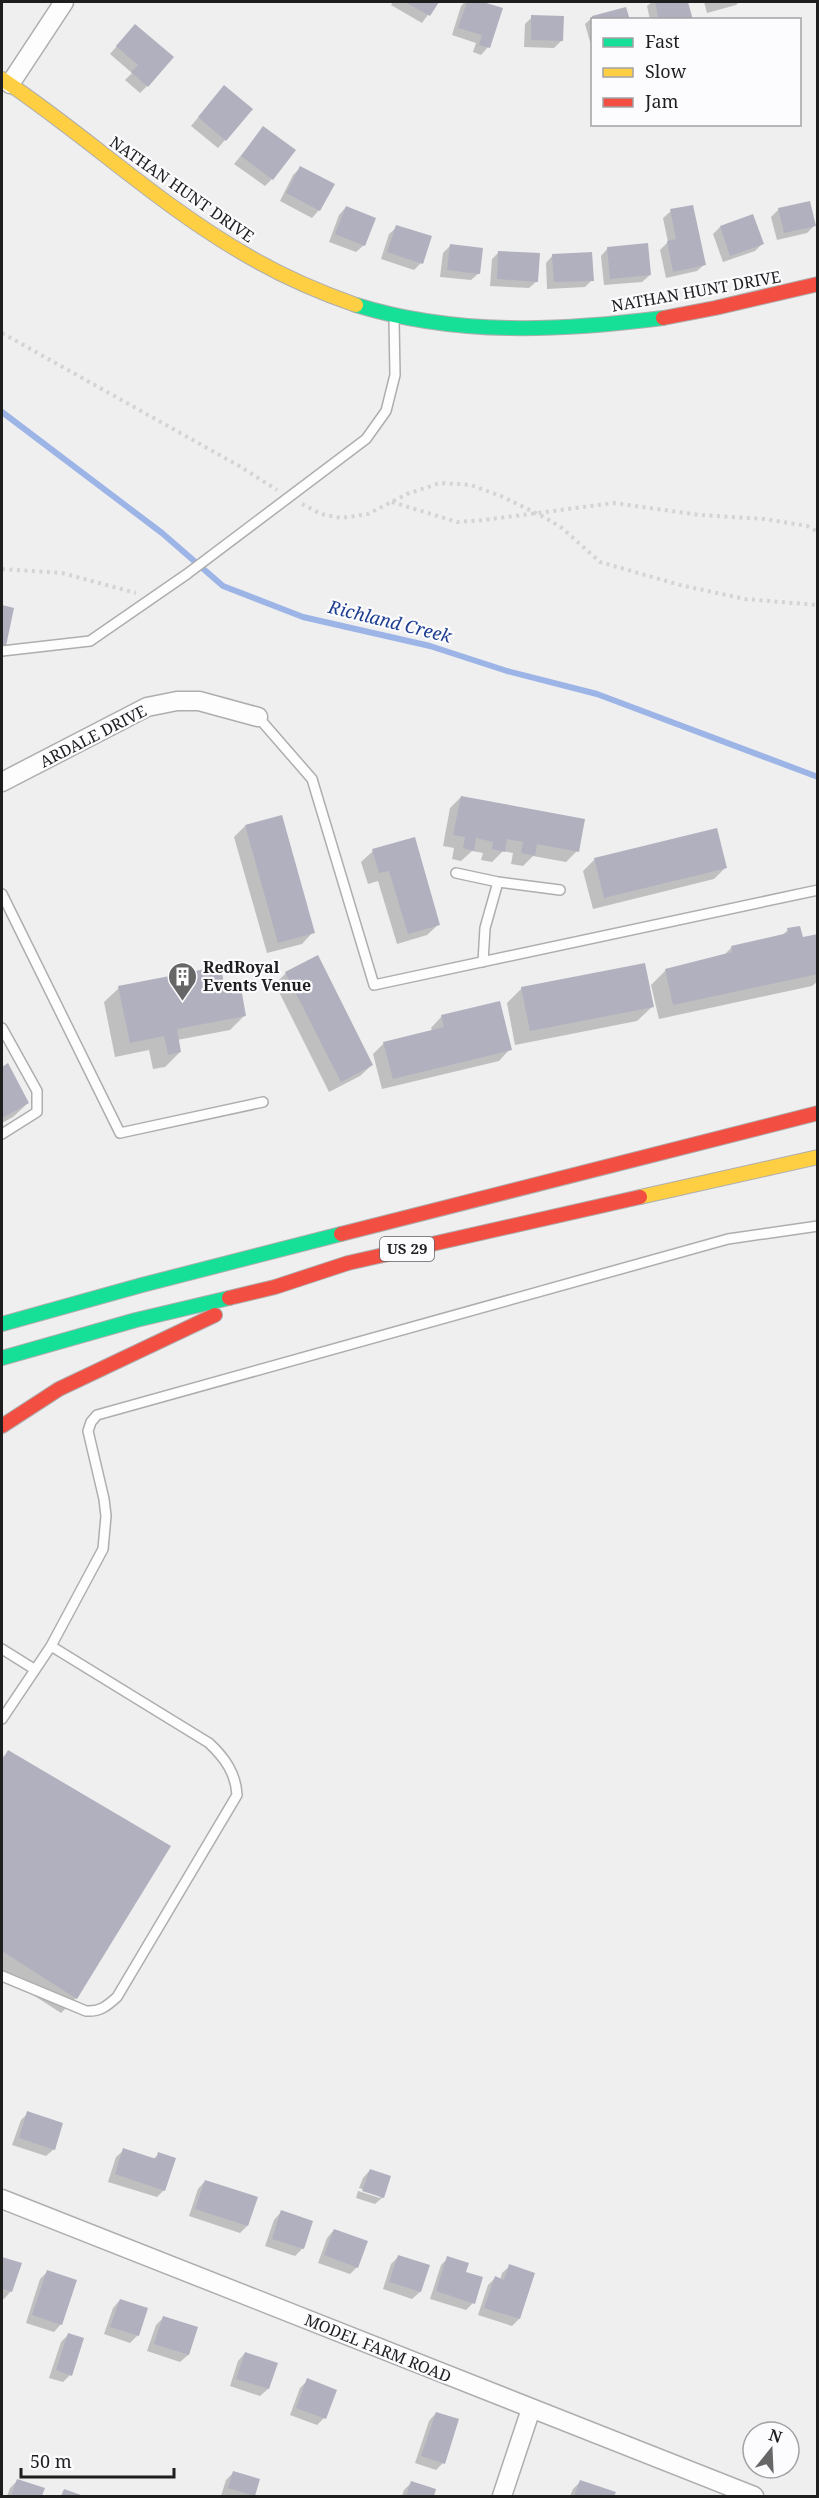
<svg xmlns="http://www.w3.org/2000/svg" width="819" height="2498" viewBox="0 0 819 2498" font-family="'Noto Serif',serif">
<rect width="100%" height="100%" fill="#efeff0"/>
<path fill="#0003" d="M393,2h44l-15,21 -31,-18z
M465,2h13l23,7 -13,38 -7,8 -8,-3 3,-9 -24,-8 9,-29z
M652,2h35l4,17 -41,1 -3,-14z
M704,2h35l-3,3 -29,8z
M532,17l30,23 -8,8 -30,-1 1,-23z
M593,17l35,3h-36v29l-7,-25z
M128,33l19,53 -7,7 -15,-13 7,-7 -22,-19z
M217,95l34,15 -33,38 -27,-22z
M264,128l8,51 -7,7 -31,-22z
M301,167l18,43 -7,8 -32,-17 13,-26z
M346,207l18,38 -8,7 -27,-10 10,-27z
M779,209l35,17 -7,7 -30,7 -6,-23z
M671,211l34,53 -8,7 -31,7 -6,-28 8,-8 -5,-24z
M397,227l24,36 -7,7 -33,-11 8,-25z
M720,227l42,17 -7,7 -32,11 -10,-28z
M451,245l28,28 -8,7 -31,-3 3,-24z
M608,248l42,27 -8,7 -38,3 -3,-29z
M499,252l38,29 -8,7 -39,-2 2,-27z
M553,255l39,25 -7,7 -38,2 -1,-26z
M2,607l10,2 -8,36 -2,3z
M461,797l116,54 -11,11 -33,-6 -10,10 -12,-2 2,-11 -10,-2 -11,11 -11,-2 2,-7 -11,-2 -11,10 -9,-2 2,-11 -11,-2 7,-38z
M245,826l68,106 -11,12 -35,9 -33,-116z
M716,830l9,38 -11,11 -121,30 -10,-38 11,-11z
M373,851l66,73 -12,11 -30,9 -19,-63 -10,3 -7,-22z
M788,930l14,9 16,-4v46l-6,5 -153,33 -8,-34 15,-15 57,-14 9,-9 49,-11z
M286,973l86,92 -12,11 -31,16 -54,-108z
M223,986l22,29 -15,15 -53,10 3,12 -15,15 -12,2 -4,-19 -34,7 -11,-55 15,-14z
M522,988l130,19 -15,14 -122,24 -8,-42z
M442,1016l68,33 -11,12 -117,28 -9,-35 11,-11 48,-12 -1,-3z
M8,1065l20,38 -15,14 -11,6v-54z
M8,1752l68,246 -15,15 -59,-38v-217z
M28,2113l26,36 -8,7 -34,-11 9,-25z
M124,2150l29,9 6,-5 5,36 -7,7 -49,-15 8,-25z
M370,2170l13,27 -8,7 -19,-6 2,-7 22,7v-3l-21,-7 4,-10z
M205,2181l42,45 -7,7 -51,-17 9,-27z
M281,2212l22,36 -8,8 -30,-10 9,-26z
M334,2230l23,37 -7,7 -32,-11 9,-25z
M398,2257l30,9 -8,26 -8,7 -29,-10 8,-25z
M2,2258l18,6 -9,27 -7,8 -2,-1z
M448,2258l16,15 9,30 -7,7 -36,-11 11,-34z
M510,2266l9,53 -7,7 -34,-11 10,-30 7,-7 5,2 2,-7z
M47,2272l14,52 -7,8 -28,-9 14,-44z
M120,2300l18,35 -8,8 -26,-9 9,-26z
M163,2318l33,10 -8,27 -8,7 -33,-11 9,-26z
M68,2335l2,40 -7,7 -14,-4 12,-36z
M245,2353l23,36 -8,7 -30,-10 8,-25z
M308,2380l16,38 -7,7 -27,-10 10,-27z
M436,2413l7,50 -7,7 -21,-7 14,-42z
M234,2472l24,8 -5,16h-32l5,-16z
M17,2481l26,8 -3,7h-33l3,-8z
M580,2482l34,11 -1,3h-43l3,-7z
M411,2483l23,7 -2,6h-30l2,-6z"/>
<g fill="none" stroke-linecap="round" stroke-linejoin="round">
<path stroke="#9cb4e6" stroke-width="6" d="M2,412l160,121 61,53 80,31 127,29 77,25 90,23 221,83"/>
</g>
<path fill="#b1b0bf" d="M405,2h34l-9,14z
M467,2h16l20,6 -13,40 -11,-3 3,-10 -24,-7z
M655,2h33l5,18h-34z
M626,7l4,13h-37l-1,-4z
M531,15l33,1 -1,25 -32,-1z
M135,24l39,33 -26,30 -17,-15 7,-7 -22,-19z
M224,85l29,24 -27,32 -28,-24z
M263,126l33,24 -23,30 -32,-24z
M300,166l35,18 -15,27 -34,-18z
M810,201l6,25 -32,7 -6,-25z
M693,205l13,60 -33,7 -6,-31 9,-2 -6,-30z
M346,206l30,12 -11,28 -30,-12z
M753,214l11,30 -34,12 -10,-30z
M396,225l36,11 -9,28 -36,-12z
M648,243l3,32 -41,4 -3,-32z
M450,244l33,4 -3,26 -33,-4z
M498,251l42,2 -2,29 -41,-3z
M592,252l2,29 -40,1 -2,-28z
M2,605l12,3 -8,38 -4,-1z
M461,796l124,23 -6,33 -42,-8 -2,12 -14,-3 2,-11 -16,-3 -2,13 -13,-3 1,-7 -17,-4 -2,13 -11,-3 2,-11 -12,-2z
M282,815l33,118 -37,10 -33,-118z
M717,828l10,40 -123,30 -10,-40z
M415,837l25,88 -32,9 -19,-63 -10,2 -7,-24z
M800,926l3,11 15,-3v40l-145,31 -8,-36 67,-17 -1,-6 57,-13 -1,-5z
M318,955l55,110 -32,17 -56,-110z
M645,963l9,44 -124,24 -9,-44z
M221,966l3,19 16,-3 6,34 -69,13 4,23 -13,3 -4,-19 -34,7 -12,-57z
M500,1001l12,49 -119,29 -10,-37 61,-15 -3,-12z
M8,1063l21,40 -27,15v-51z
M8,1750l163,96 -94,153 -75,-48v-190z
M27,2111l36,12 -8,27 -36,-12z
M123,2148l33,11 2,-7 18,6 -11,33 -50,-17z
M370,2169l21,7 -7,22 -22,-7z
M205,2180l53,17 -10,29 -53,-17z
M281,2210l32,11 -9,28 -32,-10z
M334,2229l34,12 -10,27 -34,-13z
M398,2255l32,10 -9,27 -32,-10z
M447,2256l22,7 -3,9 17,5 -8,27 -39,-13z
M2,2257l20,6 -10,29 -10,-4z
M509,2264l26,9 -15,46 -36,-11 11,-32 9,4z
M47,2270l30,10 -15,45 -30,-10z
M120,2299l28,9 -9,28 -29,-9z
M163,2316l35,11 -9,28 -35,-11z
M68,2333l16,5 -12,38 -16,-6z
M245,2352l33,11 -9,26 -33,-10z
M307,2378l30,12 -11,29 -30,-11z
M436,2412l23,7 -14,45 -24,-8z
M233,2471l27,8 -5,17 -27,-8z
M17,2479l28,9 -3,8h-31z
M580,2480l36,12 -2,4h-40z
M411,2481l25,8 -2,7h-28z
M64,2489l20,7h-23z"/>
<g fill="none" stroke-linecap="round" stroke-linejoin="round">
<defs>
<path id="lane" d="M2,651l88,-10 97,-67 179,-135 20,-28 9,-36 -1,-56
M258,717l54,62 62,206 444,-95
M456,873l42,9
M2,894l118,239 143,-31
M483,962l2,-34 13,-46 62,8
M2,1028l35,63v21l-35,22
M2,1649l32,20
M2,1719l49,-73 52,-97 3,-33 -2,-17 -16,-68 3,-9 6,-7 631,-176 90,-13
M2,1976l84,35c14,1 21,-5 31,-14l120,-202c-1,-22 -13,-38 -28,-52l-158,-97"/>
<path id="street" d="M10,84l54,-82
M2,782l145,-75 30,-6h22l59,16
M2,2199l752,297
M502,2496l29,-87"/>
<path id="fast" d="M356,305c100,31 204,26 307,13
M2,1324l140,-39 199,-51
M2,1358l134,-38 93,-22"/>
<path id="slow" d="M2,79c84,56 158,127 246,177 34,20 71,36 108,49
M640,1197l178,-40"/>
<path id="jam" d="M663,318l52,-10 103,-24
M341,1234l477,-121
M229,1298l46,-11 73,-24 292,-66
M2,1426l57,-37 156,-74"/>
</defs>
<use href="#lane" stroke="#aeaeaf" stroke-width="12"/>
<use href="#street" stroke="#aeaeaf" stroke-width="21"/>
<use href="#fast" stroke="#aeaeaf" stroke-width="16"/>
<use href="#slow" stroke="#aeaeaf" stroke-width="16"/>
<use href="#jam" stroke="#aeaeaf" stroke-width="16"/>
<path stroke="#d4d4d5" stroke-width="4" stroke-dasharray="3 4.5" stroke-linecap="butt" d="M2,333l239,134 36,23
M392,502l65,20 27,-2 130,-17 86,12 65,4 42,7 11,6
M302,504l19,10 20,4 27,-4 39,-20 33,-11 31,2 32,12 43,21 16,10 38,34 80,23 65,14 73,6
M2,569l60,4 74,20"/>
<use href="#lane" stroke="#fdfdfd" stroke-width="9"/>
<use href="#street" stroke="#fdfdfd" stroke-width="18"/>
<use href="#fast" stroke="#16e098" stroke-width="14"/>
<use href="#slow" stroke="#ffcf43" stroke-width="14"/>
<use href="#jam" stroke="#f24e42" stroke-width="14"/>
</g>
<defs>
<symbol id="building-pin" viewBox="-11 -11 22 30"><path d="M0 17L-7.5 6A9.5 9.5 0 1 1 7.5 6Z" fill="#676768" stroke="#fcfcff"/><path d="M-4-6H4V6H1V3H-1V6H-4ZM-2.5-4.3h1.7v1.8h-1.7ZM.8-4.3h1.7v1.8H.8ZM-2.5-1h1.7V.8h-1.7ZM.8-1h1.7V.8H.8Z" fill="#fff"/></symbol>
</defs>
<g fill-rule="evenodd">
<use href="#building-pin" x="166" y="960" width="33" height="45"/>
</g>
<g text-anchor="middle" stroke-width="4.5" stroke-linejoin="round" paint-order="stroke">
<rect fill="#fcfcff" stroke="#616162" stroke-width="1.5" x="380" y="1237" width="54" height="24" rx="4.5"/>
<g font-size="15" font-weight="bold" fill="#1e1e1f">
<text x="407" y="1254">US 29</text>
</g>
<g font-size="16" fill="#1e1e1f" stroke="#fcfcff">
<text transform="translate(182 189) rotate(35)" y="6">NATHAN HUNT DRIVE</text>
<text transform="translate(696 291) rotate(-10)" y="6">NATHAN HUNT DRIVE</text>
<text transform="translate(93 736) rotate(-27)" y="6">ARDALE DRIVE</text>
<text transform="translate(378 2348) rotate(22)" y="6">MODEL FARM ROAD</text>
</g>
<g font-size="16" font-weight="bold" fill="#1e1e1f" stroke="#fcfcff" text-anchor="start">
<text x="203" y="973">RedRoyal<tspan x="203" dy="18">Events Venue</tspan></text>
</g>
<g font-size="18" font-style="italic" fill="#1e3e91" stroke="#fcfcff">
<text transform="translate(390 622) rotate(14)" y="6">Richland Creek</text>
</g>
</g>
<rect width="819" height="2498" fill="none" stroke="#1e1e1f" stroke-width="6"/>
<rect x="591" y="18" width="210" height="108" fill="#fcfcff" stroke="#a3a3a5" stroke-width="1.5"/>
<rect x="603" y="38" width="30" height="9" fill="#16e098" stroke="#a3a3a5" stroke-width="1.5"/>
<text x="645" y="48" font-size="18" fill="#1e1e1f">Fast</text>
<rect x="603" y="68" width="30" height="9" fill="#ffcf43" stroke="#a3a3a5" stroke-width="1.5"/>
<text x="645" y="78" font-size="18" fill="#1e1e1f">Slow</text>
<rect x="603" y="98" width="30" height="9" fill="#f24e42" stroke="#a3a3a5" stroke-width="1.5"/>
<text x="645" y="108" font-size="18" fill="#1e1e1f">Jam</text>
<g transform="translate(771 2450) rotate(18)"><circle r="28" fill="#fcfcff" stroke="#a3a3a5" stroke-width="1.5"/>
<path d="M0-4.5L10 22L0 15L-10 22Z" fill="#676768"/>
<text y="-9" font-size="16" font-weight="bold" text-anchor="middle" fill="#1e1e1f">N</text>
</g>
<path d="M21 2468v9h153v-9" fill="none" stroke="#1e1e1f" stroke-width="3"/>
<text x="30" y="2468" font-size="18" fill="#1e1e1f" stroke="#fcfcff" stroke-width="4.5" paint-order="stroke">50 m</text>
</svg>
